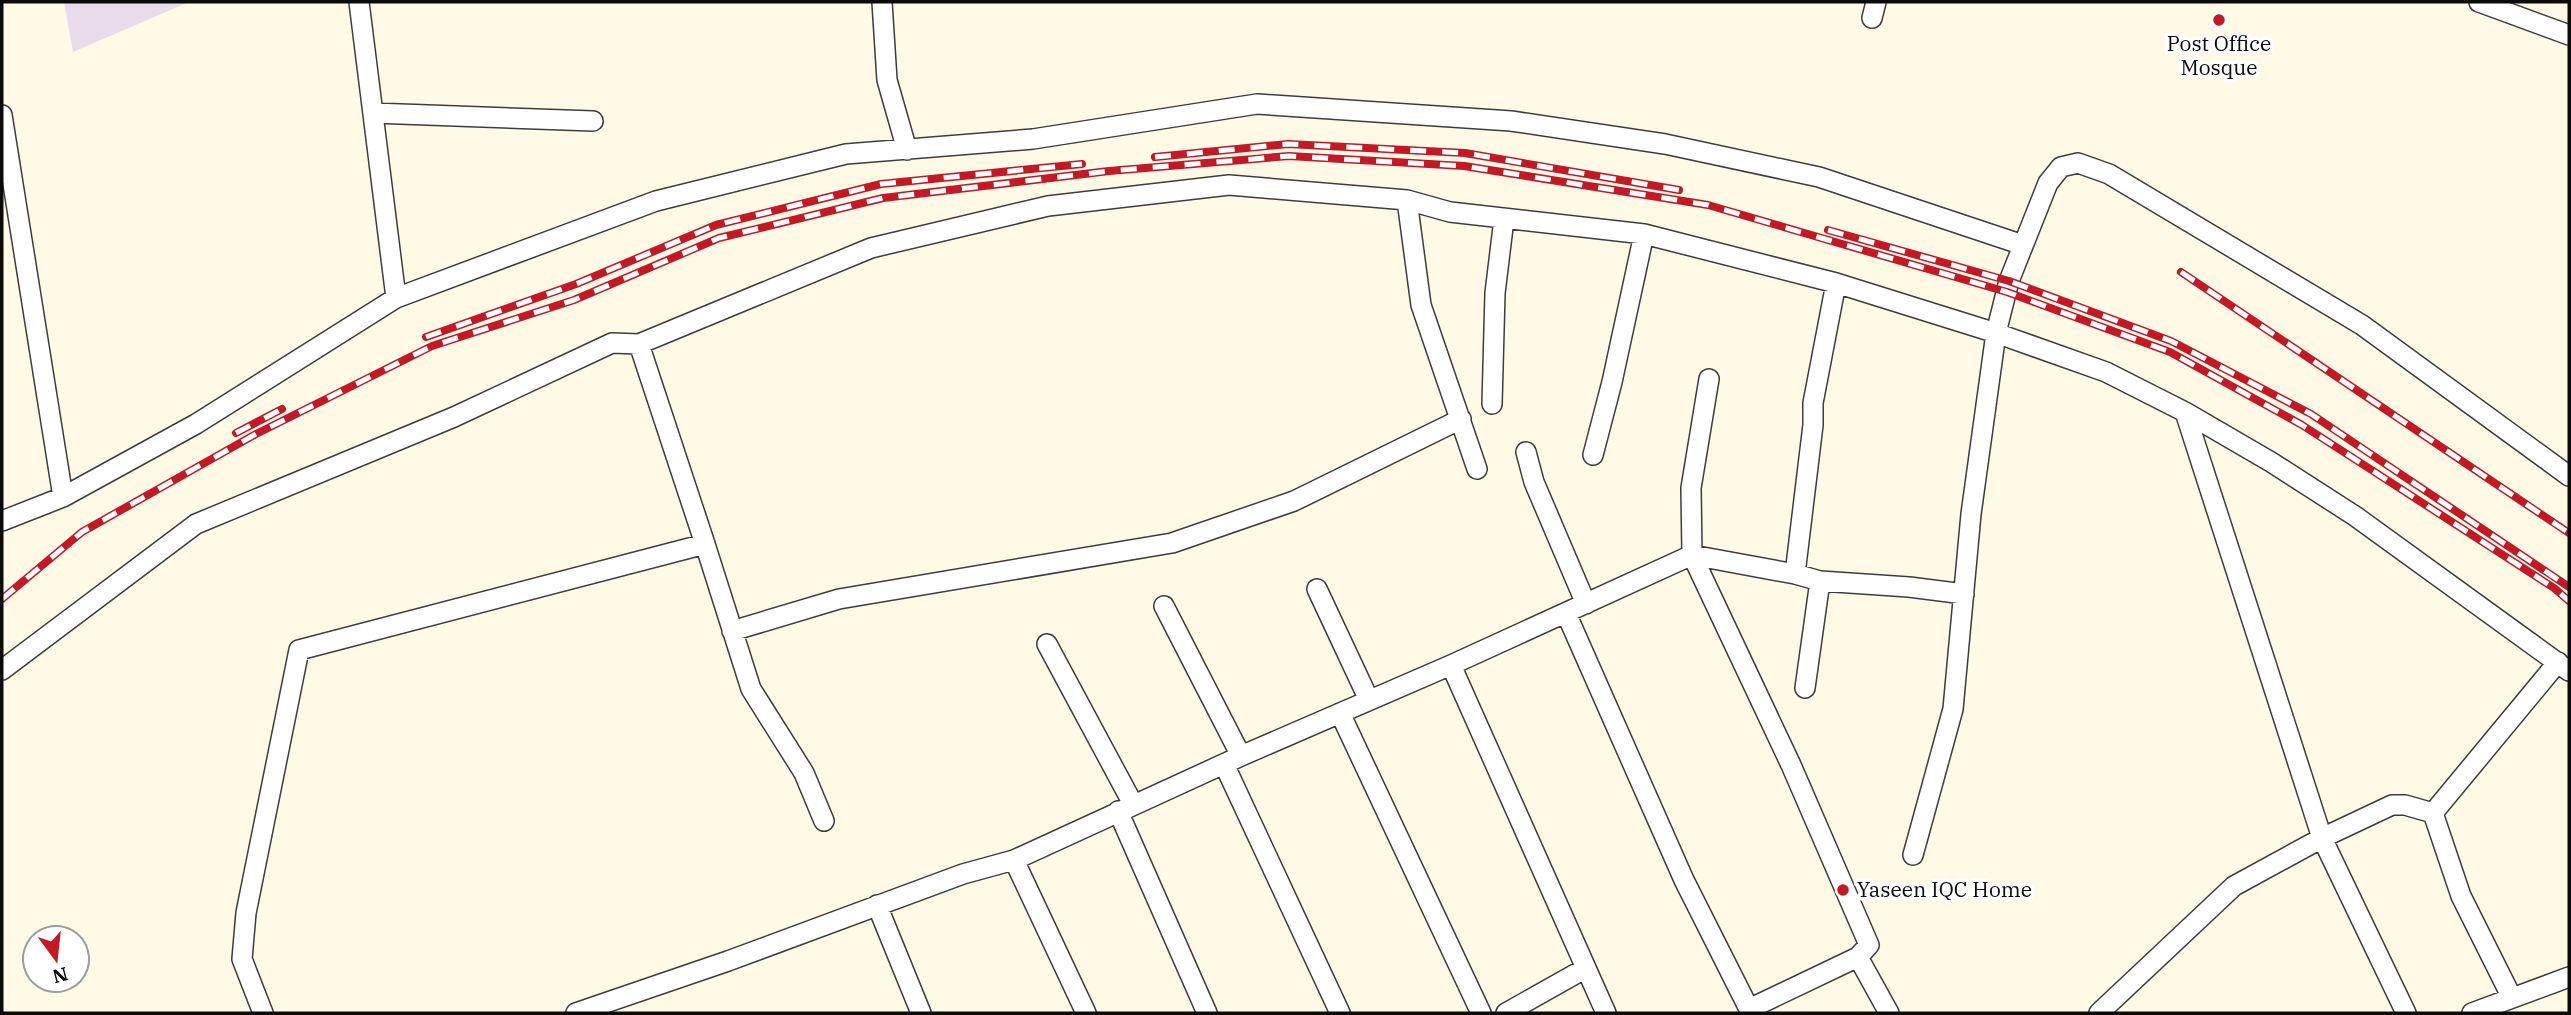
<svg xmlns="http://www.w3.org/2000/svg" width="2571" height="1015" viewBox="0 0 2571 1015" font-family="'IBM Plex Serif',serif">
<rect width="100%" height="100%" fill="#fff9e6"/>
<path fill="#e8dcea" d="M64,2h125l-116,50z"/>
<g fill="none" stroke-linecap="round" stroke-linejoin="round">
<defs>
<path id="minor" d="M359,2l37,296
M882,2l5,78 20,70
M2479,2l90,33
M1872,18l4,-16
M373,113l220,8
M2,115l61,382
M1407,200l14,105 56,164
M1709,379l-18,109 1,67 99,210 78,180 -11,12 31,56
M1492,404l3,-111 9,-74
M2185,412l137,426 84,175
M1526,452l8,30 52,122
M1593,455l19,-73 32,-148
M2,521l61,-24 133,-73 200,-126 260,-97 190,-47 187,-15 224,-35 254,17 154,23 154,33 204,68
M705,544l46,145 53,84 20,48
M1795,574l18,-149v-22l23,-120
M1317,589l52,111
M1164,606l77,150
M1566,613l118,267 65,129 109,-52
M732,631l107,-32 333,-56 122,-42 167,-82
M1047,644l86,160
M1451,665l155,348
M2,670l194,-146 258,-107 158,-74 27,1 232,-96 177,-42 181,-21 178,15 43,12 194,22 192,49 160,50 110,39 79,40 86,50 84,54 214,155
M1805,688l15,-107
M1340,713l141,300
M1224,764l116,249
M1118,811l89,202
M2433,813l28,83 51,102
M1913,855l40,-146 18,-195 25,-181 13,-52 39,-98 13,-16 17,-4 31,11 253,151 207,151
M1014,860l72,153
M877,905l44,108
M263,1013l-21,-54 4,-46 53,-263 406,-106 -66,-200
M576,1013l152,-52 235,-87 51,-14 227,-104 210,-91 241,-110 103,19 25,7 89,6 55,7
M1506,1013l80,-45
M2099,1013l135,-127 88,-48 70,-33h13l28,8 125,-151
M2472,1013l97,-36"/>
</defs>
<use href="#minor" stroke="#3d3d3d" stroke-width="22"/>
<use href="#minor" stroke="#fff" stroke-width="19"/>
<defs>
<path id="rail" d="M1155,157l133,-13 177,9 214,37
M1828,230l181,51 162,60 140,73 258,173
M2181,272l388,261
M426,337l150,-53 140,-59 165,-41 201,-20
M236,433l46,-24
M2,599l80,-67 174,-98 176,-88 142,-46 145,-62 164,-40 226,-27 180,-15 175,10 244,39 299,87 163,60 132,73 252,163 15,13"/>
</defs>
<use href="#rail" stroke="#c31826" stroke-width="8"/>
<use href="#rail" stroke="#fff" stroke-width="5" stroke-dasharray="16" stroke-linecap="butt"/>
</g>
<g fill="#c31826" stroke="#fff" stroke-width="2.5">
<circle cx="2219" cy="20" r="7"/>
<circle cx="1843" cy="890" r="7"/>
</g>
<g text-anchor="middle" stroke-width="7" stroke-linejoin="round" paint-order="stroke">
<g font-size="21" fill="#0a0a0a" stroke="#fff">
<text x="2219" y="51">Post Office<tspan x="2219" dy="24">Mosque</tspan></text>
<text x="1857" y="897" text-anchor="start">Yaseen IQC Home</text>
</g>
</g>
<rect width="2571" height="1015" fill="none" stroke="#0a0a0a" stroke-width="7"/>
<g transform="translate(56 959) rotate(165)"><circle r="33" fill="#ffffff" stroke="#9d9d9d" stroke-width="2"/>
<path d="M0-5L12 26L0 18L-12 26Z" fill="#c31826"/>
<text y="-10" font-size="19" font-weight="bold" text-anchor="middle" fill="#0a0a0a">N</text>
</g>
</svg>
